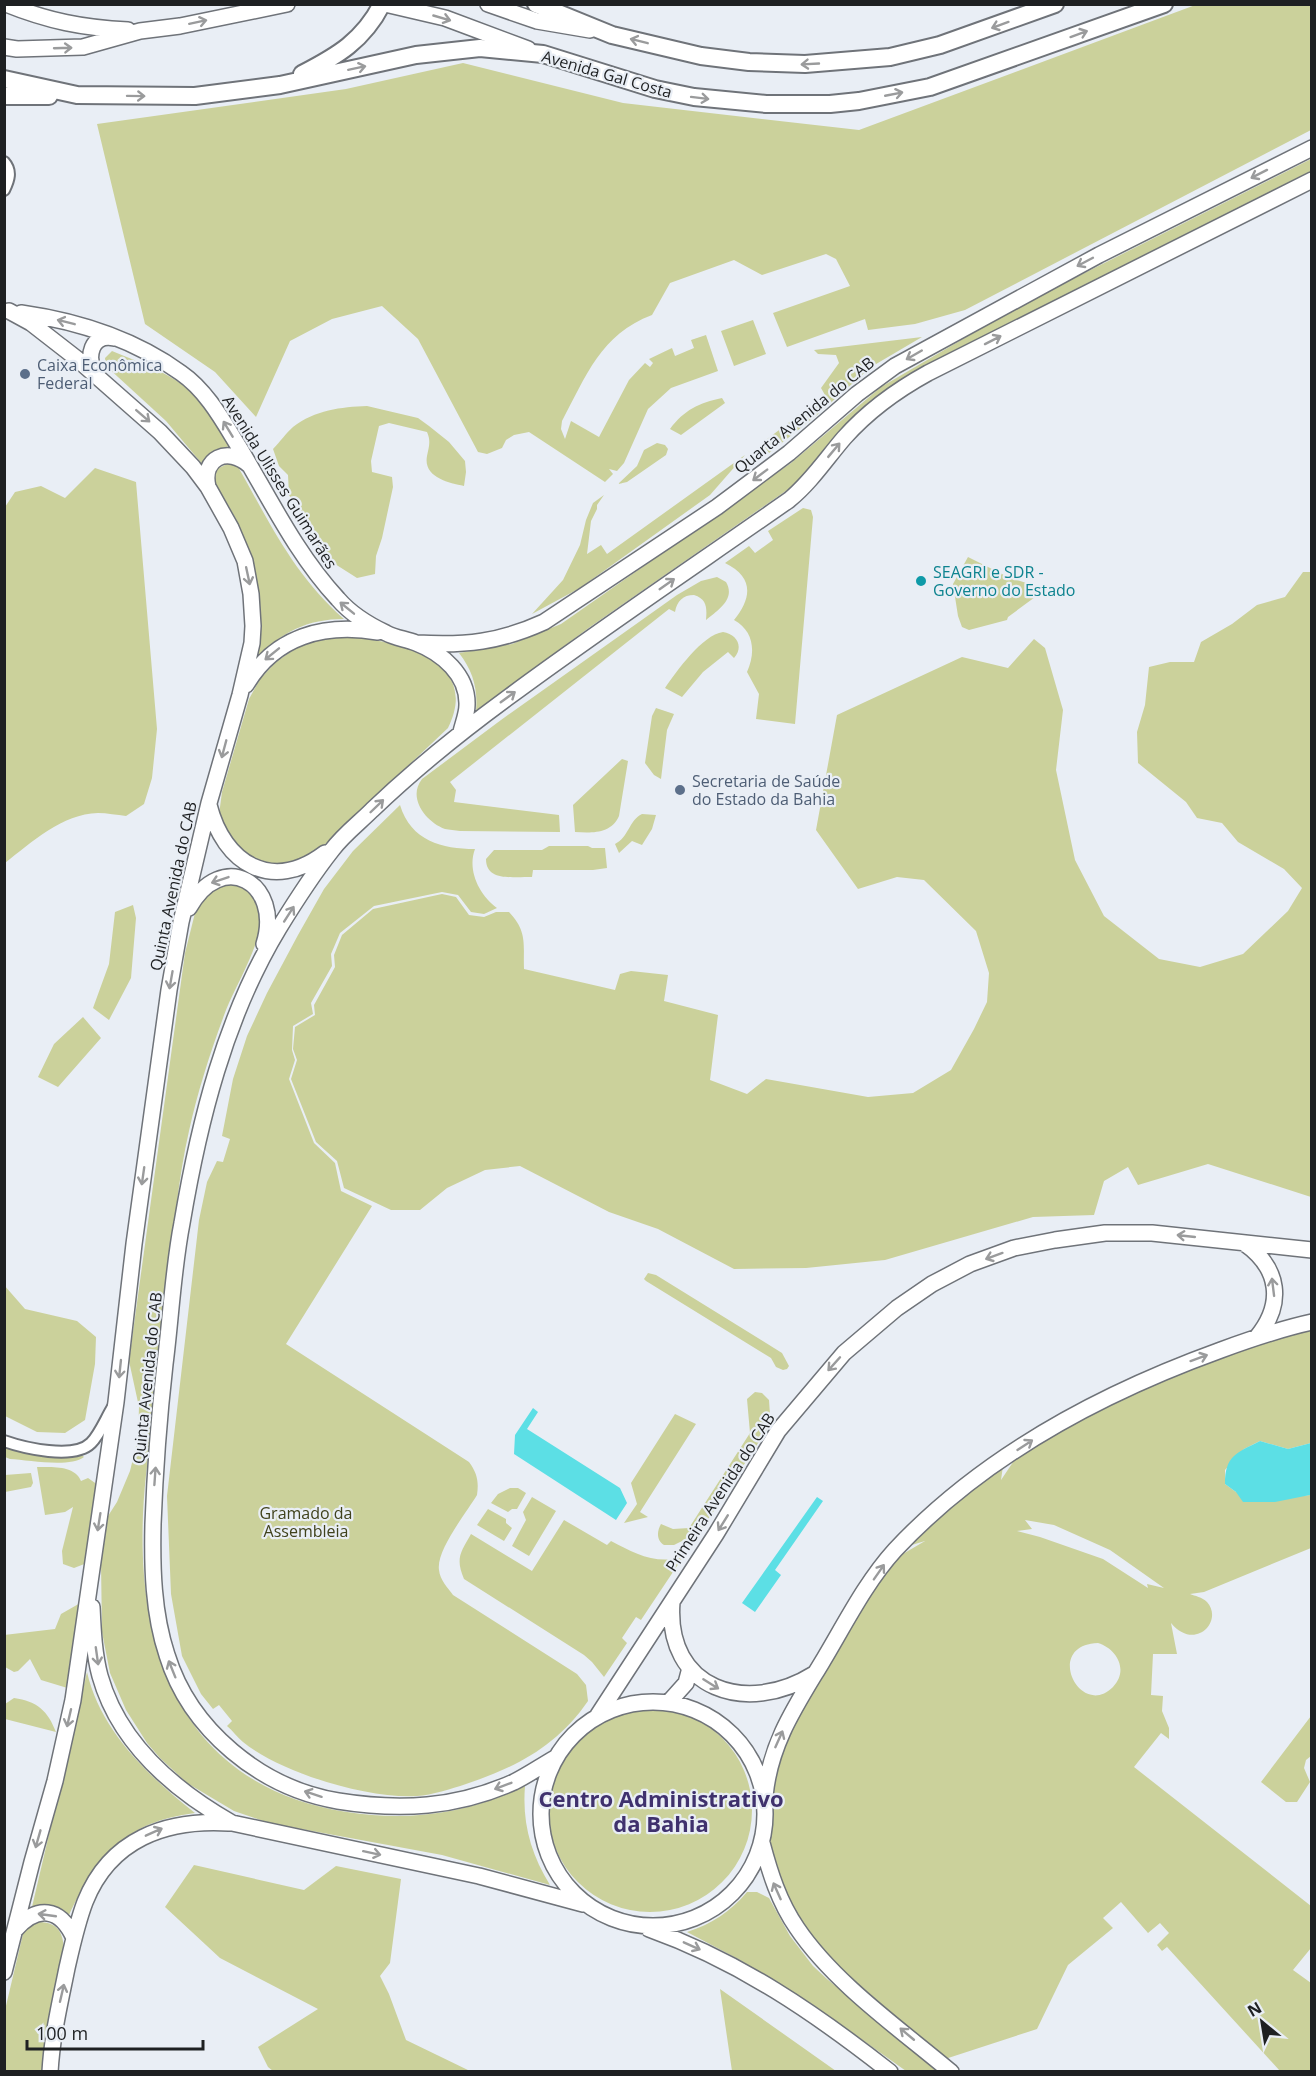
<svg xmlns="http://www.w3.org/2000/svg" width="1316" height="2076" viewBox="0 0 1316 2076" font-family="'Open Sans',sans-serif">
<rect width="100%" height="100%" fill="#e9eef5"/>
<path fill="#cbd19b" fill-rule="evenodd" d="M1198,4l113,1v125l-346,180 -50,14 -47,6 -3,-11 -78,28 -14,-34 77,-27 -14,-27 -10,-5 -64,21 -28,-15 -64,23 -18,32c-51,19 -66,61 -90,106l-1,8 4,10 6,-18 28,16 30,-57 16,-17 5,4 3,-4 -4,-4 23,-11 3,8 19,-8 -3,-8 15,-5 12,36 -47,17 -23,21 -24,54 -7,8 -8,-2 4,5 -8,8 -76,-50 -15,3 -8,5 -4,8 -15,6 -9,-2 -60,-113 -36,-33 -50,13 -42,22 -34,76 -41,-45 -70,-48 -48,-200 249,-35 117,-26 160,40 236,27z
M1311,159v15l-403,204 -70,57 -31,36 -17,17 -200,139 -114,84c2,-22 -3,-40 -17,-58l53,-9 49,-20 230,-161 90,-76 140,-82z
M753,320l13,34 -32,12 -13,-35z
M922,337l-51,30 -54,48 -48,38 -7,-10 63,-48 -4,-7 18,-25 -3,-8 -18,-1 -4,-4z
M112,351c24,10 51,19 72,35 19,16 32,39 46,60l-15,4 -12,15 -37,-44 -60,-55 -1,-8z
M722,398l3,5 -44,32 -11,-6c14,-19 29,-26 52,-31z
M367,406l51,12 11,8 20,16 16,19 1,11 -2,14c-16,-3 -41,-9 -37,-30 2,-10 4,-15 0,-24l-38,-9 -10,3 -8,35 1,11 20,5 1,10 -11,51 -6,18 -1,18 -18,4 -33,-21 -35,-62 -1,-20 -9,-9 -6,-17c7,-7 13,-16 20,-22 22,-17 48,-20 74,-21z
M657,443l8,2 3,4 -2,6 -39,27 -9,2 19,-18 7,-16z
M745,455l-35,40 -130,93 -48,26 31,-34 17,-35 6,-25 7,-17 11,-8 -7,10v4l-6,12 -4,33 14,-9 6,9z
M229,463l8,2c33,58 56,109 107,154 -36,0 -64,13 -88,41l3,-13 -10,-92 -13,-36 -22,-38 3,-12z
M95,468l41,14 21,247 -5,49 -8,26 -18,12c-9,-1 -19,-3 -28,-3 -36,1 -66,29 -93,50v-356l10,-15 26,-6 24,12z
M803,508l8,2 2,7 -18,207 -39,-5 3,-25 -12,-22c9,-20 7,-41 -13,-52 18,-22 20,-43 -9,-57l24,-17 6,7 18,-13 -5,-9z
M968,557l42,21 36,11 -38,28 -1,3 -38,10 -7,-3 -4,-11 -5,-32z
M1303,572h9l-1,625 -103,-33 -70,21 -10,-18 -24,14 -10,34 -61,2 -148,43 -79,8 -72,1 -76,-40 -49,-17 -89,-46 -35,4 -38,18 -27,22h-29l-47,-22 -7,-27 -21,-19 -25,-63 6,-19 -4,-11 2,-22 20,-12 -1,-10 21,-38 -1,-12 8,-20 31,-26 69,-15 14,3 13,18 15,2 12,-5h13c19,20 14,33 15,57l91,21 5,-16 11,-3 37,4 -4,26 54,14 -8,65 37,14 19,-15 102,18 45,-4 38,-23 23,-41 13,-27 2,-29 -13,-42 -52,-51 -27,-3 -39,12 -42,-59 21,-115 125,-58 46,11 26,-29 11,9 18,62 -7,60 19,90 29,56 55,43 41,8 43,-13 45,-43 14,-23 -18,-19 -46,-27 -16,-19 -25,-5 -11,-16 -48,-39 -1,-31 8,-27 4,-38 21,-5h24l7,-20 31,-18 25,-19 28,-8z
M717,577l9,5c10,17 -8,28 -20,38 1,-12 1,-21 -12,-25 -11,0 -17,6 -19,17l-6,-3 -219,173 6,8 -2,12 105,13 1,17 -100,-1c-5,-1 -11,-1 -15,-2 -19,-7 -38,-31 -23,-50l79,-59 176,-125 24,-14z
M723,632c14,2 21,15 11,26l-6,-6 -25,20 -21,25 -17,-9c12,-17 37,-53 58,-56z
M342,636c50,4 141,21 106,92l-131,124 -26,11 -19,1 -19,-5 -17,-12 -16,-26v-14l2,-15 27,-93 11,-20 16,-17 20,-14 22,-9z
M656,708l18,6 -7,16 -6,49 -7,-4 -9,-12 7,-47z
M622,759l6,2 -9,55c-8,18 -27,17 -44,16l-2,-27z
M400,805c11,36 42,44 75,44 -8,21 4,46 22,59l-13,6 -13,-2 -13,-17 -16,-3 -68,14 -34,27 -9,21 1,12 -21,37 2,11 -20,12 -1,24 3,10 -6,19 25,64 21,20 6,28 31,15 -86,138 183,118c8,11 10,19 8,33 -10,17 -41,55 -38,75 1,10 9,18 14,25l124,79 9,11 2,16c-31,45 -71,66 -122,83 -15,5 -34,11 -49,12 -49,3 -136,-23 -174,-54 -5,-4 -10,-11 -16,-16l5,-5 -13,-16 -6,4 -12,-15 -19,-38 -11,-62 -4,-98 32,-276 8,-38 10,-21 6,1 7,-23 -8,-3 11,-57 14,-43 20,-43 31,-58 26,-46 29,-38z
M642,814l14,1 -4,14 -10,16 -10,-4 -13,12 -4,-9c14,-7 14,-24 27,-30z
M549,846h39l4,2h13l2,20 -14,2h-60l-1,7c-16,-1 -46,6 -46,-18l8,-9h48z
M223,883c6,1 14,1 19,3 11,5 18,18 19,30 1,27 -25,69 -35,94 -15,40 -28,80 -37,121 -12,53 -16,108 -22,162 -7,61 -14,122 -21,182 -17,157 25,310 201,337 63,10 121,1 178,-26 -3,37 6,68 25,99l-108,-30 -173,-32 -35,-12 -47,-28 -27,-25 -13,-15 -21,-33 -16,-37 -8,-41 -1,-68 7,-48 9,-14 13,-31 8,-33 1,-31 -10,-46 56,-408 13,-52z
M133,905l3,13 -5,60 -22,42 -16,-12 16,-44 6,-52z
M83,1017l18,21 -43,49 -20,-10 16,-33z
M648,1273l8,2 126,78 7,13 -2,3 -4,1 -7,-3 -5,-9 -125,-77 -2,-2z
M4,1285l21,24 52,12 19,16 -1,27 -10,56 -20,13 -28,-1 -32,-16z
M1311,1322v121l-23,6 -28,-8 -16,8 -19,21v14l11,8 58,5 16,-2 1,-3v56l-107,44 -14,2c5,2 12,3 17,8 17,19 -12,50 -36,21l6,31h-24l-2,41 12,1 -1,15 7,17v11l-8,-6 -27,34 177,139v42l-18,22 18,13v88h-31l-113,-124 -5,4 -5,-6 12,-12 -9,-10 -12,10 -27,-31 -18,16 10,10 -45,37 -31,64 -98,32 -142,-133 -35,-85 4,-23 -1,-24 3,-24 88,-167 40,-47 29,-17 -30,9 109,-91 -3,21 23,-34 103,-57zM1025,1520l29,5 56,25 54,38 -17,-4 1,4 -45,-29 -63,-22 -23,-6 15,-2zM1098,1643c19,6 31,27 15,44 -33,33 -70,-42 -15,-44z
M755,1392l7,1 7,7 1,15 -4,16 -66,101 -26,13h-10c-8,-5 -7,-14 -3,-21l12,5 16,-1 61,-95 -3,-34z
M675,1414l21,10 -56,88 8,5 -24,6 13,-19 -6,-21z
M4,1441l71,8 9,8c-14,11 -56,3 -74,2l-5,-2z
M37,1467c14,0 38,-2 44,14l7,-3 10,7 -6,76 -18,7 -11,-4 -1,-13 11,-44 -8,5 -20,3z
M31,1473l2,10 -2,4 -26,5v-17z
M510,1488h8l8,5 -9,16h-5l-4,3 -17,-9 7,-9z
M532,1497l24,14 -27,45 -17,-10 14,-26 -3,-8z
M488,1509l18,10v4l6,5 -8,13 -27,-16z
M564,1520l43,25 4,-4c23,12 44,24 72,16l-42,63 -5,-3 -14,21 5,5 -23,34 -12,-15 -8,-7 -120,-76c-9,-21 -3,-27 7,-45l61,37z
M82,1602l-8,88 -33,-10 -11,-21 -12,12 -4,1 -9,-5 -1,-32 51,-6 6,-15z
M87,1672c13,58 62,105 108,141 -70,9 -97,42 -126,102l-16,-9 -21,1z
M14,1698c23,3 34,13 42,34l-51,-13v-15z
M548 1810a102 102 0 1 1 204 0a102 102 0 1 1-204 0Z
M1311,1716v40l-5,4 -2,8 6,14 -13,20h-11l-25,-20z
M194,1865l110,25 32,-24 65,13 -11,84 -10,13 9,18 17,46 64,31h-197l-5,-4 -10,-20 60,-38 -98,-51 -55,-51z
M747,1892h10l12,6 21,38 23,30 14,13 111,92h-32l-94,-67 -72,-44 -53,-28c25,-8 43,-20 60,-40z
M39,1922c22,0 25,15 25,33l-21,96 -1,20 -37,1v-62l18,-76 7,-8z
M720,1989l116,82h-104z"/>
<path fill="#5cdfe5" d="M533,1408l5,4 -11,17 93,59 7,15 -11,17 -102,-66 1,-19z
M1260,1441l28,8 23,-6 1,49 -2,3 -35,7h-32l-7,-10 -11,-8c0,-28 11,-31 35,-43z
M817,1497l6,4 -48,69 6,5 -26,37 -13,-9z"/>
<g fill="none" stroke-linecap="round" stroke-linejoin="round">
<defs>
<path id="minor" d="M4,162c8,9 5,18 0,28
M4,1441c20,7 70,19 87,2 9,-9 15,-25 22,-36"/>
<path id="secondary" d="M6,4c42,17 77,24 122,26
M385,4l60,14 83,31
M488,4l49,17 53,9
M4,47l13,2 66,-2 57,-16 40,-5 107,-22
M21,313c56,8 113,26 160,60 26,18 42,48 58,74 31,52 58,108 99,152 12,14 31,26 48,34 9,5 20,6 30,10 26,10 52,32 51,62 0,9 -4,18 -6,27
M95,373c-9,-16 -4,-40 19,-35
M208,487c-7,-29 20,-41 41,-22
M417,643c48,3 83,-1 127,-21l173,-115 72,-54 68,-59 38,-28 204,-111 213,-107
M246,685c29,-49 78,-62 132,-53
M209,805c15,59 63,88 116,48
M189,908c33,-60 94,-25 75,36
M1244,1243c36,25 40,61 13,94
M672,1602c-7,88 75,114 142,72
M92,1607c1,22 2,47 8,69 19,68 74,114 132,147l247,53 104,28
M541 1814a112 112 0 1 1 224 0a112 112 0 1 1-224 0Z
M669,1702l17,-19 4,-15
M598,1715l118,-181 62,-103 66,-78 53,-45 35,-24 38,-20 44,-16 41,-8 50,-7h47l160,17
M555,1758c-14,8 -27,17 -41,24 -58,26 -114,29 -176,19 -77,-13 -148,-71 -171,-146 -14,-42 -15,-88 -14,-131 2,-54 6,-107 12,-160 6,-47 8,-95 17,-141 17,-101 43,-206 97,-295 16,-26 34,-54 53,-78 11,-15 27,-27 40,-40 44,-42 90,-79 138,-114 92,-68 186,-131 279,-196 22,-18 37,-41 55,-62 24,-27 53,-48 84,-65l384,-193
M765,1796c5,-52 30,-89 56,-132 23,-38 44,-81 74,-114 87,-93 207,-157 326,-200 30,-11 59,-21 91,-28
M762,1843c8,30 17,59 35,85 37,55 103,101 154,144
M649,1929c90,32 166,84 241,143
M15,1930c22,-25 45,-23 59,8
M4,1972l28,-110 23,-81 18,-81 43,-298 18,-158 35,-254 12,-68 28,-119 31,-108 12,-52 1,-17 -2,-32 -6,-33 -14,-33 -23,-41 -15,-20 -33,-35 -84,-74 -45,-35 -22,-12
M50,2072c2,-36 10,-69 17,-104 5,-22 10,-45 18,-66 25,-63 81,-83 144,-79"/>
<path id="primary" d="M536,4l76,31 89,21 48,6 56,2 85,-7 50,-12 115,-41
M302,74c35,-18 61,-33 80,-70
M4,79l73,16 118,1 85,-11 136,-30 64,-7 63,6 112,35 39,8 72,7h64l29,-3 71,-14 234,-83
M4,96h45"/>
</defs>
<use href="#minor" stroke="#6f7379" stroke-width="14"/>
<use href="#secondary" stroke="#6f7379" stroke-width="18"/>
<use href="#primary" stroke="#6f7379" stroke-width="20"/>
<use href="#minor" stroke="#fff" stroke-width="10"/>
<use href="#secondary" stroke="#fff" stroke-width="15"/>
<use href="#primary" stroke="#fff" stroke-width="16"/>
</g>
<defs><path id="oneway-shaft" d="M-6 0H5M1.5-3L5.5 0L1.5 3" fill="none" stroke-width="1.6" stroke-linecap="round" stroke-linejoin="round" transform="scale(1.5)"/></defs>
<g stroke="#9a9b9c">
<use href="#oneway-shaft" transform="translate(442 18) rotate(16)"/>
<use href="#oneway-shaft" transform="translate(198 22) rotate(-12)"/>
<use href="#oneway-shaft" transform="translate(1000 25) rotate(160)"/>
<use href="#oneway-shaft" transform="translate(1079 34) rotate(-20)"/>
<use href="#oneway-shaft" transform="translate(639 41) rotate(-166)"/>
<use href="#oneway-shaft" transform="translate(63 48) rotate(-2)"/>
<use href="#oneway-shaft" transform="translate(810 64) rotate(177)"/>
<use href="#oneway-shaft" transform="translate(357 68) rotate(-12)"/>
<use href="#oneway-shaft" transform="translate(894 94) rotate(-11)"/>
<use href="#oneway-shaft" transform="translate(136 96) rotate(1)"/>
<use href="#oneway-shaft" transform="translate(700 98) rotate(7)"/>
<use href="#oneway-shaft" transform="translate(1259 174) rotate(153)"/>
<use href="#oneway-shaft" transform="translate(1085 262) rotate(152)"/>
<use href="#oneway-shaft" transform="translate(66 322) rotate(-166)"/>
<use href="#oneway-shaft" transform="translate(993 340) rotate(-27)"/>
<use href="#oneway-shaft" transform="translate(914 355) rotate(150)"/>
<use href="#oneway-shaft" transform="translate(143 416) rotate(41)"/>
<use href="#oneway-shaft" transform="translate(228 429) rotate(-121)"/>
<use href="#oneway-shaft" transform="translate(834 450) rotate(-50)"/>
<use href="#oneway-shaft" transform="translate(760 475) rotate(143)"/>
<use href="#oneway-shaft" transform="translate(248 576) rotate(78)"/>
<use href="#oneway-shaft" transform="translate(667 584) rotate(-35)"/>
<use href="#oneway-shaft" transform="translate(347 608) rotate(-141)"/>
<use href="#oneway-shaft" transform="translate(272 654) rotate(141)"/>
<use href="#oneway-shaft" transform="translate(508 697) rotate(-36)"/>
<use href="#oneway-shaft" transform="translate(224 749) rotate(105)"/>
<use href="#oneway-shaft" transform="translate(377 806) rotate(-44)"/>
<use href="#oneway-shaft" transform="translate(220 880) rotate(161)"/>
<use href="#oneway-shaft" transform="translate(289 914) rotate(-57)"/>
<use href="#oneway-shaft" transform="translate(171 980) rotate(100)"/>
<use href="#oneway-shaft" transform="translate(143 1176) rotate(98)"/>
<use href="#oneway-shaft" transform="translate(1186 1236) rotate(-174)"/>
<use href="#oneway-shaft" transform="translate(994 1256) rotate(160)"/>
<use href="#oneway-shaft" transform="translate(1273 1287) rotate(-97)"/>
<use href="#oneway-shaft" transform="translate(1199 1358) rotate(-20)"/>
<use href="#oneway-shaft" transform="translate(834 1364) rotate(132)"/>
<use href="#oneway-shaft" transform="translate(120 1369) rotate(96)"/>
<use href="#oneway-shaft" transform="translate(1025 1445) rotate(-33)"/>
<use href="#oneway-shaft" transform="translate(155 1476) rotate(-86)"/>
<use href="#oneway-shaft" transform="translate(99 1522) rotate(99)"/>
<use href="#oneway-shaft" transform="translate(723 1523) rotate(122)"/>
<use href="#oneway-shaft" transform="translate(879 1572) rotate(-55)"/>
<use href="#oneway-shaft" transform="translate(97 1656) rotate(82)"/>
<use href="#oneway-shaft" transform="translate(172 1669) rotate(-112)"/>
<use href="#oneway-shaft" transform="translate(711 1684) rotate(32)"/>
<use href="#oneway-shaft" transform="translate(69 1718) rotate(103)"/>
<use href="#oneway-shaft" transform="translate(779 1739) rotate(-66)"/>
<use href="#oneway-shaft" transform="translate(503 1786) rotate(159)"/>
<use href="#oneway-shaft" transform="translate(313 1794) rotate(-162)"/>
<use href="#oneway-shaft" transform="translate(154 1832) rotate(-24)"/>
<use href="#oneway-shaft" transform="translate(38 1839) rotate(106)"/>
<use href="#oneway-shaft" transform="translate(372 1853) rotate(12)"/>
<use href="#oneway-shaft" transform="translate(777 1891) rotate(-114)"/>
<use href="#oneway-shaft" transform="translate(47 1915) rotate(-172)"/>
<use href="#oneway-shaft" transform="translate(692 1946) rotate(24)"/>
<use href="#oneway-shaft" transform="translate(62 1993) rotate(-77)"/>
<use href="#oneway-shaft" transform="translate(907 2034) rotate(-140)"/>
</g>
<g fill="#5c6f8a" stroke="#e9eef5" stroke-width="2">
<circle cx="25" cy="374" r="6"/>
<circle cx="680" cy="790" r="6"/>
</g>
<circle fill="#0f9aa8" stroke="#e9eef5" stroke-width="2" cx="921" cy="581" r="6"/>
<g text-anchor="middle" stroke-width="4.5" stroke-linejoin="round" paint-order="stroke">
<g font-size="16" fill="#1e2022" stroke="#e9eef5">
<text transform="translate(607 74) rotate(16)" y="6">Avenida Gal Costa</text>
<text transform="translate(804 415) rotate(-39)" y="6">Quarta Avenida do CAB</text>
<text transform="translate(280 482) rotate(58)" y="6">Avenida Ulisses Guimarães</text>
<text transform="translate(173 886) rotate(-78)" y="6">Quinta Avenida do CAB</text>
<text transform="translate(147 1378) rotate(-84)" y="6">Quinta Avenida do CAB</text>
<text transform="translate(720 1492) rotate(-57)" y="6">Primeira Avenida do CAB</text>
</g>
<g font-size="16" fill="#4e5e75" stroke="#e9eef5" text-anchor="start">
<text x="37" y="371">Caixa Econômica<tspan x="37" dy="18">Federal</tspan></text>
<text x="692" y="787">Secretaria de Saúde<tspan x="692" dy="18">do Estado da Bahia</tspan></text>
</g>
<g font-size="16" fill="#0d838f" stroke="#e9eef5" text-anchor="start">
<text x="933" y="578">SEAGRI e SDR -<tspan x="933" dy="18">Governo do Estado</tspan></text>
</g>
<g font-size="16" fill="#40421c" stroke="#e9eef5">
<text x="306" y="1519">Gramado da<tspan x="306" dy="18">Assembleia</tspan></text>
</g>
<g font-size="22" font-weight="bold" fill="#3f316d" stroke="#e9eef5">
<text x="661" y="1807">Centro Administrativo<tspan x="661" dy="25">da Bahia</tspan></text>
</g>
</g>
<rect width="1316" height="2076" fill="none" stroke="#1e2022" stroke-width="12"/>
<g transform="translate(1262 2022) rotate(330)" stroke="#e9eef5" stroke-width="4.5" paint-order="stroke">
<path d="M0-4.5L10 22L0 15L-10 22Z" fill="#1e2022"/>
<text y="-9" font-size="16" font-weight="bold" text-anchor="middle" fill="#1e2022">N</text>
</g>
<path d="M27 2040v9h176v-9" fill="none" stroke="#1e2022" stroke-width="3"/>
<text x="36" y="2040" font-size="18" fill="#1e2022" stroke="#e9eef5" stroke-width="4.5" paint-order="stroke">100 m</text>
</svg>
